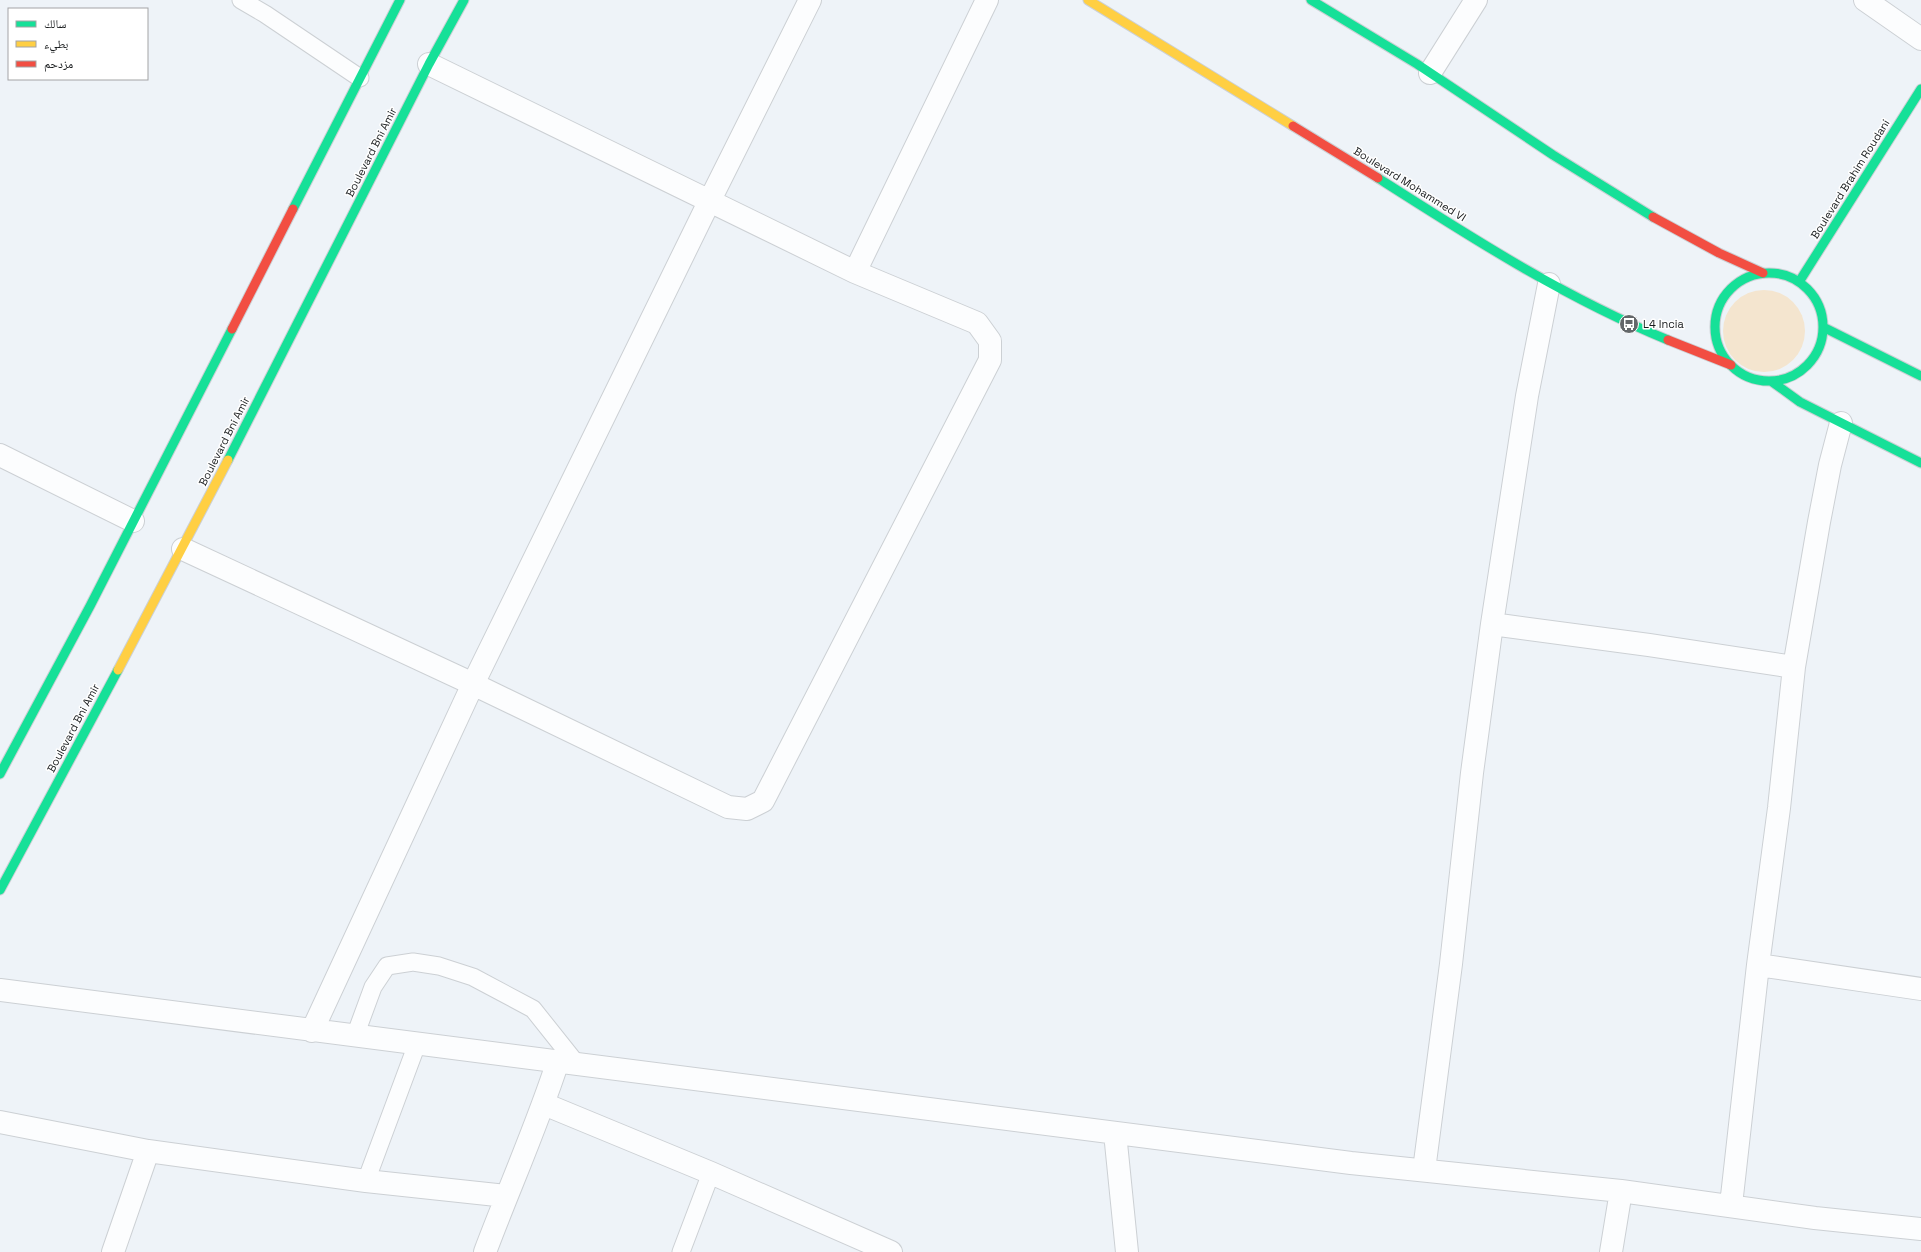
<svg xmlns="http://www.w3.org/2000/svg" width="1921" height="1252" viewBox="0 0 1921 1252" font-family="'Space Grotesk','Noto Naskh Arabic',sans-serif">
<rect width="100%" height="100%" fill="#eef3f8"/>
<path fill="#f4e5cf" d="M1723 331a41 41 0 1 1 82 0a41 41 0 1 1-82 0Z"/>
<g fill="none" stroke-linecap="round" stroke-linejoin="round">
<defs>
<path id="lane" d="M241,0l24,14 95,64
M355,1036l18,-49 14,-21 26,-4 26,4 34,11 60,32 43,54
M366,1181l51,-137
M681,1252l30,-79"/>
<path id="street" d="M1865,0l56,39
M1430,73l46,-73
M855,272l132,-272
M0,455l133,66
M183,549l290,135 255,123 19,2 16,-8 227,-441v-19l-13,-18 -122,-51 -426,-208
M1492,624l157,21 145,22
M1758,965l163,24
M0,990l1351,173 270,28 194,27 106,11
M312,1031l161,-347 236,-482 101,-202
M544,1104l167,69 180,79
M0,1122l148,29 218,30 140,15
M1115,1133l12,119
M1424,1170l27,-206 21,-191 20,-149 35,-228 22,-112
M1731,1205l27,-240 21,-157 15,-141 25,-145 11,-57 11,-42
M113,1252l35,-101
M485,1252c24,-64 52,-126 73,-191
M1611,1252l10,-61"/>
<path id="fast" d="M1311,0l106,64 136,91 100,62
M1378,178c94,60 187,120 290,162
M293,209l107,-209
M1715 327a54 54 0 1 1 108 0a54 54 0 1 1-108 0Z
M1799,282l122,-193
M1823,327l98,49
M1771,381l29,21 121,61
M228,460l201,-396 35,-64
M0,774l90,-168 142,-277
M0,890l118,-220"/>
<path id="slow" d="M1088,0l205,126
M118,670l110,-210"/>
<path id="jam" d="M1293,126l85,52
M1653,217l66,36 44,20
M232,329l61,-120
M1668,340l63,25"/>
</defs>
<use href="#lane" stroke="#ccd0d4" stroke-width="19"/>
<use href="#street" stroke="#ccd0d4" stroke-width="24"/>
<use href="#fast" stroke="#ccd0d4" stroke-width="11"/>
<use href="#slow" stroke="#ccd0d4" stroke-width="11"/>
<use href="#jam" stroke="#ccd0d4" stroke-width="11"/>
<use href="#lane" stroke="#fcfdfe" stroke-width="17"/>
<use href="#street" stroke="#fcfdfe" stroke-width="22"/>
<use href="#fast" stroke="#16e098" stroke-width="9"/>
<use href="#slow" stroke="#ffcf43" stroke-width="9"/>
<use href="#jam" stroke="#f24e42" stroke-width="9"/>
</g>
<defs>
<symbol id="bus-disc" viewBox="-11 -11 22 22"><circle r="9.5" fill="#63676a" stroke="#fff"/><path d="M-5-6H5V4H4V6H2V4H-2V6H-4V4H-5ZM-3.5-4V0h7V-4ZM-3.5 1.2v1.5H-2V1.2ZM2 1.2v1.5H3.5V1.2Z" fill="#fff"/></symbol>
</defs>
<g fill-rule="evenodd">
<use href="#bus-disc" x="1618" y="313" width="22" height="22"/>
</g>
<g text-anchor="middle" stroke-width="3" stroke-linejoin="round" paint-order="stroke">
<g font-size="11" fill="#181b1d" stroke="#fff">
<text transform="translate(371 152) rotate(-63)" y="4">Boulevard Bni Amir</text>
<text transform="translate(1850 179) rotate(-58)" y="4">Boulevard Brahim Roudani</text>
<text transform="translate(1410 184) rotate(32)" y="4">Boulevard Mohammed VI</text>
<text transform="translate(224 441) rotate(-63)" y="4">Boulevard Bni Amir</text>
<text transform="translate(73 728) rotate(-62)" y="4">Boulevard Bni Amir</text>
</g>
<g font-size="11" fill="#181b1d" stroke="#fff" text-anchor="start">
<text x="1643" y="328">L4 Incia</text>
</g>
</g>
<rect x="8" y="8" width="140" height="72" fill="#ffffff" stroke="#a3a4a5"/>
<rect x="16" y="21" width="20" height="6" fill="#16e098" stroke="#a3a4a5"/>
<text x="44" y="28" font-size="12" fill="#181b1d">سالك</text>
<rect x="16" y="41" width="20" height="6" fill="#ffcf43" stroke="#a3a4a5"/>
<text x="44" y="48" font-size="12" fill="#181b1d">بطيء</text>
<rect x="16" y="61" width="20" height="6" fill="#f24e42" stroke="#a3a4a5"/>
<text x="44" y="68" font-size="12" fill="#181b1d">مزدحم</text>
</svg>
